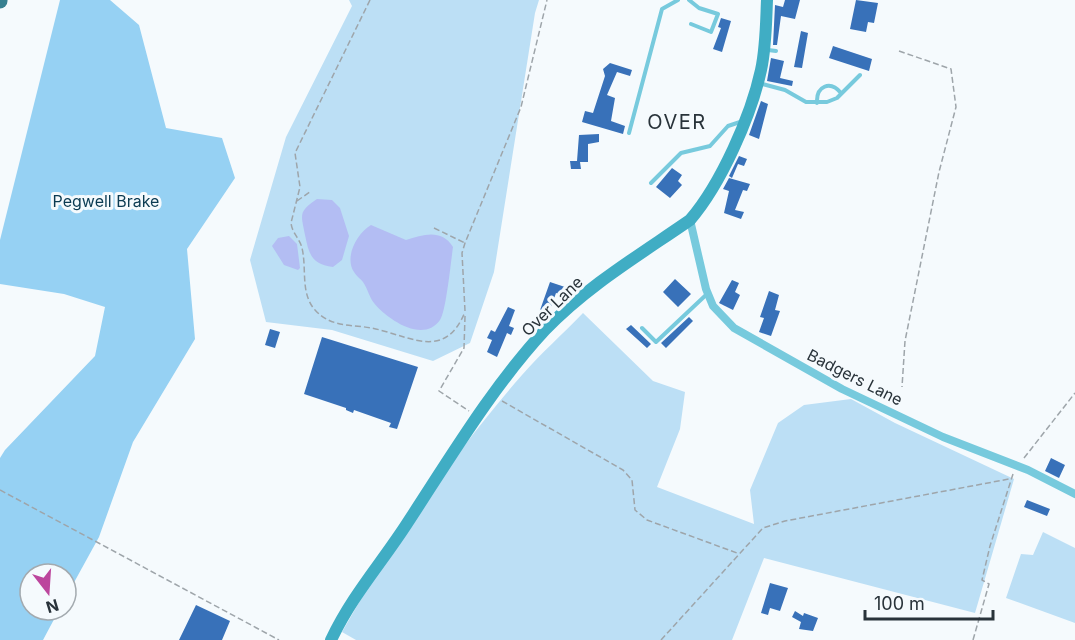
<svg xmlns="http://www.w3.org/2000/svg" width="1075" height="640" viewBox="0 0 1075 640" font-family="Inter,sans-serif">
<rect width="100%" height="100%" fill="#f5fafd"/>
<path fill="#bcdff5" d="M349,0h190l-4,13 -41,259 -24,71 -37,18 -101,-31 -66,-8 -16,-62 36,-123 66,-131z
M583,313l70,68 32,11 -5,37 -23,58 97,37 -4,-34 28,-67 26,-18 47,-6 44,24 119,56 -39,134 -211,-55 -32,82h-376l-14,-8c51,-91 112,-179 180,-257 19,-22 41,-41 61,-62z
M1043,532l32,16v75l-69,-25 15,-44 12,1z"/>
<path fill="#96d1f3" d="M60,0h50l29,25 27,103 56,10 13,40 -48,71 8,90 -62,103 -34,95 -33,60v-23h-36v36h29l-16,30h-43v-182l5,-8 90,-94 10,-49 -41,-13 -64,-10v-44z"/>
<path fill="#b3bdf3" d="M317,199l15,1 8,8 9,28 -7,24 -9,7c-22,-3 -24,-13 -28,-32 -4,-21 -7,-23 12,-36z
M371,225l35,15c18,-6 36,-11 47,7 -2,14 -7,65 -13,73 -17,24 -53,-1 -66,-17 -5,-6 -6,-14 -11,-21 -2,-3 -7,-6 -9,-10 -10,-15 3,-39 17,-47z
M289,236l8,8 3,24 -2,2 -14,-5 -12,-19 6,-8z"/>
<path fill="#3871b9" d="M785,0h15l-5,19 -14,-3 -4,29h-4l2,-40 8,2z
M856,0l22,3 -4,20 -6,-1 -2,10 -16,-3z
M721,18l10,3 -9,31 -9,-3 8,-21 -3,-1z
M801,31l7,2 -6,35 -8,-1z
M833,46l39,13 -3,12 -40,-13z
M771,58l13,3 -4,17 13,3 -1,5 -25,-5z
M610,63l22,7 -2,6 -13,-4 -10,23 8,3 -4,23 14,5 -2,8 -41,-12 3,-11 8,2 12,-37 -2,-7z
M761,101l7,3 -9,35 -10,-4z
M599,134v8l-11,2v18h-8l1,7h-10l-1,-8h7l2,-26z
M739,156l8,3 -3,7 -6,-2 -6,14 -3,-2z
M672,168l10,7 -4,6 4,4 -12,13 -14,-11z
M729,178l21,6 -3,7 -4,-1 -8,20 9,2 -3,7 -17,-6 5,-22 -6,-2z
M675,279l16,15 -13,13 -15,-15z
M732,280l7,3 -4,9 5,3 -7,15 -14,-7z
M550,282l18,6 -2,8 -10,-3 -8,23 -9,-3z
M769,291l10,4 -4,15 5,1 -9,25 -12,-4 5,-14 -4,-1z
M508,307l7,3 -6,16 5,2 -3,7 -4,-2 -10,24 -10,-5 5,-12 -5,-2 4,-8 4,2z
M689,317l4,4 -27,27 -5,-5z
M631,325l20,19 -4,4 -21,-19z
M270,329l10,3 -5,16 -10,-3z
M322,337l96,30 -21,62 -8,-2 2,-4 -37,-13 -1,3 -7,-3v-2l-42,-14z
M1051,458l14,7 -6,13 -14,-7z
M1027,500l23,9 -3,7 -23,-9z
M770,583l18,5 -8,23 -10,-3 -2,7 -7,-2z
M196,605l34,16 -8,19h-43z
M795,611l8,5 1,-3 14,5 -5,13 -14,-2 2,-7 -9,-5z"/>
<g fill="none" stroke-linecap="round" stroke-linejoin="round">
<path stroke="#9ea5aa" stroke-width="1.5" stroke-dasharray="6 3" stroke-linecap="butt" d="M370,0l-75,153 5,34 -9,36c1,10 9,16 11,25 5,21 -2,45 13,62 18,20 42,13 65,20 35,9 66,28 85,-18
M899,51l52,18 5,38 -17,65 -34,169 -3,46
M297,201l14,-10
M434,228l31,15
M465,311l-3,-58 3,-10 56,-136 26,-107
M465,316l-1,32 -25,43 30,20
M502,401l121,69 9,10 3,30 12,10 90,33
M1024,458l51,-65
M0,490l279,150
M661,640l102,-112 22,-7 224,-42
M973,640l16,-56 -7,-4 8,-34 23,-72"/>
<path stroke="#77cadd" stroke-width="4" d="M689,0l10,8 19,6 -7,18 -20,-8
M768,50l8,1
M759,83l26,7 21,12h21l10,-4 23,-23
M817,103c-1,-17 13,-23 24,-10
M629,133l33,-124 16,-9
M651,183l30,-30 29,-7 18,-20 15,-5
M642,328l14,14 51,-48"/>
<path stroke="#77cadd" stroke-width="8" d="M690,220l16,69 7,17 21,22 108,61 101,48 85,33 47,24"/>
<path stroke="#40adc4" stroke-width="12" d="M331,640c22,-46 50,-76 77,-118 42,-64 85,-136 137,-192 42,-44 96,-76 145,-110 31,-36 61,-104 71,-150 5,-23 5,-47 6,-70"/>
<path stroke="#378090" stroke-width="15" d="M0,1v-1"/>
</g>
<g text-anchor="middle" stroke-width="6" stroke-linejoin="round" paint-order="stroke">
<g font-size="16" fill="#0b3b52" stroke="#f5fafd">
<text x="106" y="207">Pegwell Brake</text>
</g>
<g font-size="16" fill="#29333a" stroke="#f5fafd">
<text transform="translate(552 306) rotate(-44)" y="6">Over Lane</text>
<text transform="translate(855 377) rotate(27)" y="6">Badgers Lane</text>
</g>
<g font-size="20" letter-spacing="1.5" fill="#29333a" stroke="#f5fafd">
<text x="677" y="129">OVER</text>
</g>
</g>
<g transform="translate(48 592) rotate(163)"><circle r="28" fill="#f5fafd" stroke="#a3aaaf" stroke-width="1.5"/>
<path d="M0-4.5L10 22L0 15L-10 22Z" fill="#bc469d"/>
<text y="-9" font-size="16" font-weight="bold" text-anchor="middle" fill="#29333a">N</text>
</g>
<path d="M865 610v9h128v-9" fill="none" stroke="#29333a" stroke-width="3"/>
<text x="874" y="610" font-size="18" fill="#29333a" stroke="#f5fafd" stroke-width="4.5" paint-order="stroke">100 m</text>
</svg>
